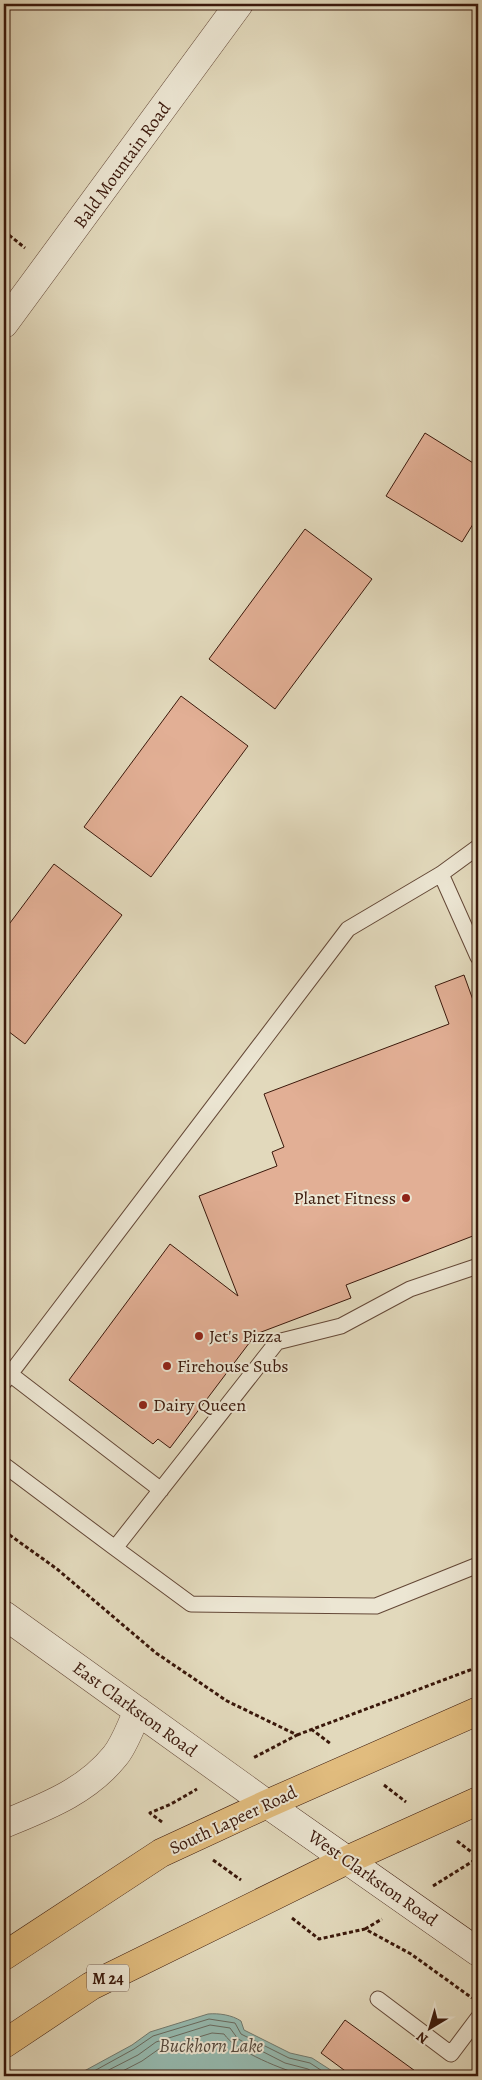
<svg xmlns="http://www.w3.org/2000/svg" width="482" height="2080" viewBox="0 0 482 2080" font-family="Alegreya,serif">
<rect width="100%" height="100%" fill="#e2d9bc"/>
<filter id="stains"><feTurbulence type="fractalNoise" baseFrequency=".004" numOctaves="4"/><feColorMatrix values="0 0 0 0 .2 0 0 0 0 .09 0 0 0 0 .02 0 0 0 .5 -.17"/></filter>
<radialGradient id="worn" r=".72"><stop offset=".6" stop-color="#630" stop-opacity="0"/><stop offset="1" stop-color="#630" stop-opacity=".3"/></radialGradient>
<path fill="#95bab0" stroke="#71796e" d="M208,2014c11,-1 24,1 33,7l3,9 46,23 22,5 28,18h-265l57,-31 18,-13z"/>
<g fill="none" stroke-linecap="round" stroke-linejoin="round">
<path stroke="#68695e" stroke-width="1" d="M85,2076l49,-27 19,-13 56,-17 26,4 6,11 48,24 21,5 20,13
M97,2076l41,-21 18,-13 54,-17 20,3 8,11 47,24 23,6 11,7
M113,2076l29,-15 17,-12 53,-16 12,1c11,17 61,37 82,42"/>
</g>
<path fill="#e2af95" stroke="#3a180b" d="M425,433l53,33v50l-16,26 -76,-46z
M305,529l67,50 -97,130 -66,-50z
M181,696l67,50 -97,131 -67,-50z
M54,864l68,51 -97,129 -21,-16v-97z
M464,975l14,39v220l-132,51 5,13 -95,36 -86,114 -12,-9 -5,5 -84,-64 101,-136 68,52 -39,-100 78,-30 -5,-14 12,-5 -20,-53 185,-70 -14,-38z
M345,2020l77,56h-70l-31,-23z"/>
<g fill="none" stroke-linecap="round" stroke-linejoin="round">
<defs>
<path id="lane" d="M441,874l37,83
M10,1374l151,116
M4,1382l344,-453 93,-55 37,-27
M4,1465l111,83 162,-206 64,-16 69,-37 68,-23
M115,1548l76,56 185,2 102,-41
M378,1999l73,55 27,-36"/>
<path id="street" d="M4,324l235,-320
M4,1615l263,189
M4,1824c41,-17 82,-32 111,-68 10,-12 16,-31 23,-45"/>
<path id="secondary" d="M267,1804l211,148"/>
<path id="primary" d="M4,1956l157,-103 106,-49 211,-93
M4,2044l87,-58 256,-126 131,-59"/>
</defs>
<use href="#lane" stroke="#644837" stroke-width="17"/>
<use href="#street" stroke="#644837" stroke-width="29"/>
<use href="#secondary" stroke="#3a180b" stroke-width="29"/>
<use href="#primary" stroke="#3a180b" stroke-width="29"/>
<path stroke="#3a180b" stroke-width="3" stroke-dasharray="4 2.5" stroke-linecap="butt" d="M4,231l21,17
M4,1531l53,38 99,84 71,48 70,34 -44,23
M311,1729l20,15
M297,1735l181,-68
M384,1785l22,17
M162,1822l-12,-9 21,-9 26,-15
M457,1841l21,16
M213,1860l28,20
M433,1886l45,-28
M292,1918l27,21 46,-10 46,25 61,44
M365,1929l17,-10"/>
<use href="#lane" stroke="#ece6d3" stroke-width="15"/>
<use href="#street" stroke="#ece6d3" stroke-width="28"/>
<use href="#secondary" stroke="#ece6d3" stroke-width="28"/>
<use href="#primary" stroke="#e1bc7e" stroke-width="28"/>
</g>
<g fill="#8f2418" stroke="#ece6d3" stroke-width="2">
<circle cx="406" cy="1198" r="5"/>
<circle cx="199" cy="1336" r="5"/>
<circle cx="167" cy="1366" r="5"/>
<circle cx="143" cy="1405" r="5"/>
</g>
<g text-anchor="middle" stroke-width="4" stroke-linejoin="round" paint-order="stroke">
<rect fill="#ece6d3" stroke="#6f5647" stroke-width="1" x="87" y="1964.5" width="42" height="27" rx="4"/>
<g font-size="16" font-weight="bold" fill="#3a180b">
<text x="108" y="1984">M 24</text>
</g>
<g font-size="18" fill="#3a180b" stroke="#ece6d3">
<text transform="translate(122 165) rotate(-54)" y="6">Bald Mountain Road</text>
<text transform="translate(135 1709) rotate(36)" y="6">East Clarkston Road</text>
<text transform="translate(233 1820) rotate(-25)" y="6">South Lapeer Road</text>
<text transform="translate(373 1878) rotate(35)" y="6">West Clarkston Road</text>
</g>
<g font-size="18" fill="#3a180b" stroke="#ece6d3" text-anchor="start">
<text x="396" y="1204" text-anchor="end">Planet Fitness</text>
<text x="209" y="1342">Jet's Pizza</text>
<text x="177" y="1372">Firehouse Subs</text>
<text x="153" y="1411">Dairy Queen</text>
</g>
<g font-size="19" font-style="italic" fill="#55493d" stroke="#ece6d3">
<text x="211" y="2052">Buckhorn Lake</text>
</g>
</g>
<rect width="482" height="2080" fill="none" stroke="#e2d9bc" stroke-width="20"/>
<rect x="5" y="5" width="472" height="2070" fill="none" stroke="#3a180b" stroke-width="2.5"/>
<rect x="10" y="10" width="462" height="2060" fill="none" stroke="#3a180b"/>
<g transform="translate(430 2028) rotate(218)" stroke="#ece6d3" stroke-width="4" paint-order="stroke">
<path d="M0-4L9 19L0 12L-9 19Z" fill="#3a180b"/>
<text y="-8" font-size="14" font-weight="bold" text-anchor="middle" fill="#3a180b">N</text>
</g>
<rect width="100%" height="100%" filter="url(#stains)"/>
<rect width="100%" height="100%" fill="url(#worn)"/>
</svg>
